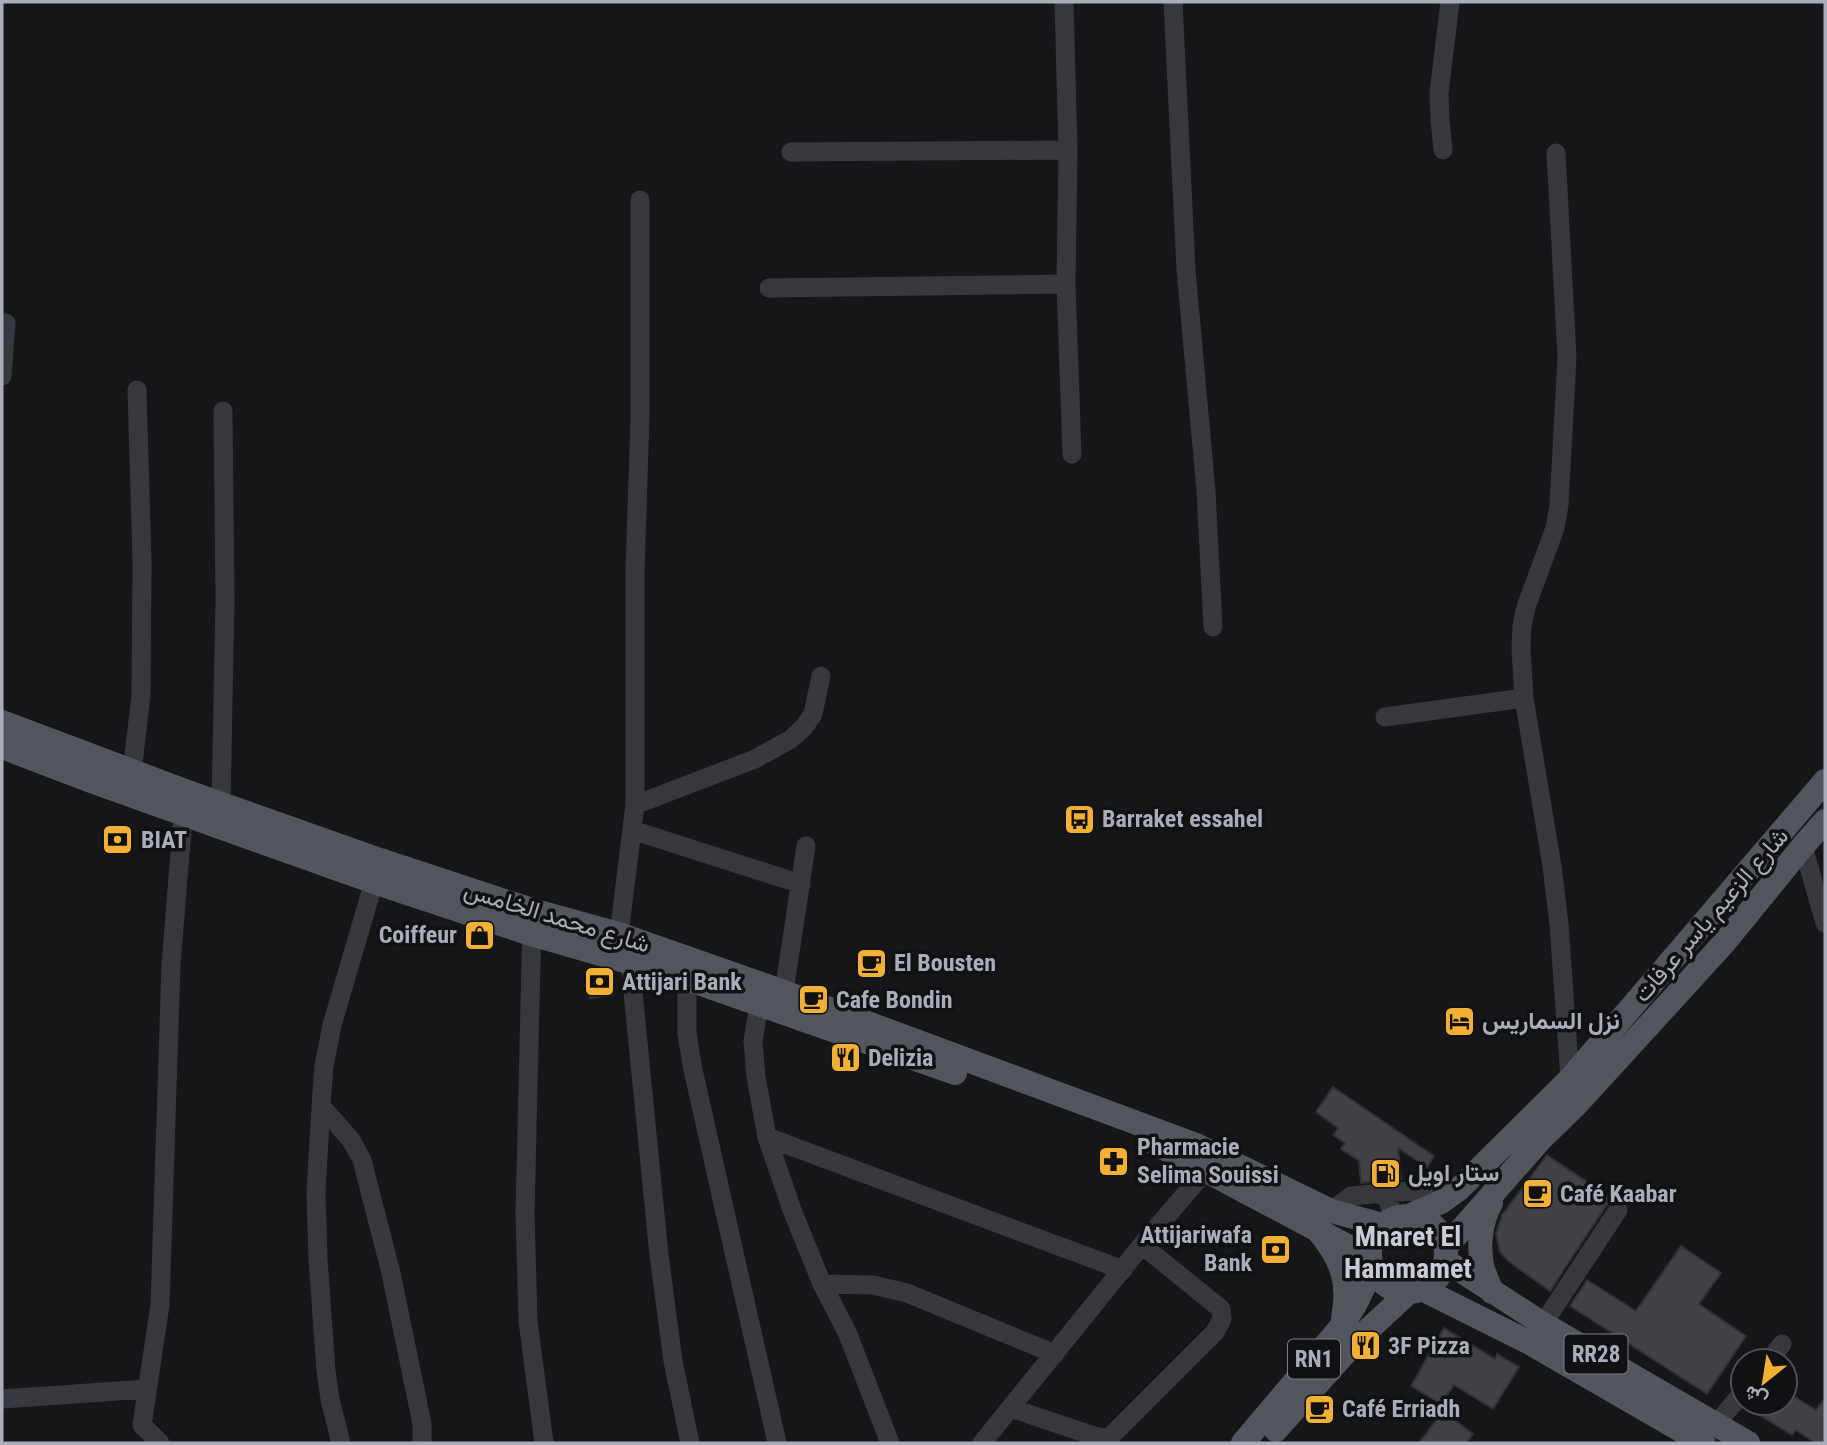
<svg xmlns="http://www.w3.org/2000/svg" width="1827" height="1445" viewBox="0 0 1827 1445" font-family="'Roboto Condensed',Vazirmatn,sans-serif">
<rect width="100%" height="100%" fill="#161618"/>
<path fill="#404145" stroke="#303034" stroke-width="2" d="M597,969l11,3 4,23 -22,3 -3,-28z
M1333,1087l101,69 -7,11 -29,-19 3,31 -40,4 -2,-22 -18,-12 4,-6 -12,-8 5,-7 -22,-16z
M1547,1155l66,44 -5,4 -58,88 -42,-30 -8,-9 -4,-18 6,-19z
M1681,1246l40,27 -22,31 47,32 -39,58 -137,-88 17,-26 49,31z
M1444,1328l51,31 2,-5 22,13 -26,42 -39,-24 -13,19 -30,-18z
M1785,1391l31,19 9,-12v45h-10l-19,-13 -4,5 -46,-28 4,-4h35z
M1443,1411l30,23 -7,9h-47z"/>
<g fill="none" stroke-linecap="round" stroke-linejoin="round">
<path stroke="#37383d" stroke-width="19" d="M1064,2l4,148 -2,134 6,170
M1173,2l13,268 20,221 7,136
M1443,150l-3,-30 -1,-27 11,-91
M791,152l277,-2
M1556,153l11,204 -8,148 -4,23 -29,79 -4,19 -1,23 3,49 28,168 7,58 11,155
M769,288l297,-4
M2,376l4,-53
M1385,717l139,-19
M132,772l9,-77 1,-134 -5,-171
M221,804l4,-204 -2,-189
M635,805l120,-46 36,-20 13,-12 9,-13 8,-38
M632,830l169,54
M1803,846l22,77
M378,868l-46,157 -8,41 -3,40 30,34 11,20 29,113 31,151v19
M532,921l-7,292 3,108 16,122
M619,934l16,-129v-234l5,-153v-218
M630,962l29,293 14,106 17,82
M687,979v55l6,36 84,373
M784,992l22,-146
M759,1004l-6,37 3,36 11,60 25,73 30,74 25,48 43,111
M321,1106l-5,86 2,67 8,112 4,28 11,44
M767,1137l356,133
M1384,1193l11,25
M1331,1211l20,-15 33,-3 27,-2 30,11
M822,1284l51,1 34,8 148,61
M1543,1324l75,-114
M1769,1361l13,-17
M2,1399l145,-10
M1011,1408l83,28 8,2 9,-2 104,-104 7,-13 -1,-10 -79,-64
M1708,1434l35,-42
M160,1443l-18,-18 18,-120 11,-340 13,-162
M982,1443l160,-198 64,-75"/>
<path stroke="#53555c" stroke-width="24" d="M2,722l183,69 195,69 152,50 87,24 165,58 412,153 135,66 52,14
M2,747l89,34 283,101 157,52 156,45 268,94
M1154,1143l216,115
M1491,1203c-10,18 -13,42 -9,62 2,9 7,19 10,27
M1411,1215l30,-13 18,-13 111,-110 255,-298
M1370 1254a38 38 0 1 1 76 0a38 38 0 1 1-76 0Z
M1319,1232c23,28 31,50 24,86
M1446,1247l94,-107 36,-35 148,-162 79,-97 22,-25
M1446,1261l97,63 205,119
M1422,1289l108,54 173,100
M1276,1430l79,-88 54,-50
M1243,1443l98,-116 14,-22 18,-37"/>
</g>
<defs>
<symbol id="bus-square" viewBox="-11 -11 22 22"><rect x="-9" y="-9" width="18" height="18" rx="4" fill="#f2b134" stroke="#111113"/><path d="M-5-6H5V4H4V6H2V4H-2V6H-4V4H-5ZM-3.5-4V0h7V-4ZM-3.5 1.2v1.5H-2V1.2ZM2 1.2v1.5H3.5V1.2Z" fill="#111"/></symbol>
<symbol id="bank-square" viewBox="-11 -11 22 22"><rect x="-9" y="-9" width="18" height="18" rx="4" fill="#f2b134" stroke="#111113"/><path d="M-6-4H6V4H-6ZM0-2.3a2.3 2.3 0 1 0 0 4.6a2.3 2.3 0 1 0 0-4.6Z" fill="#111"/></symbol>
<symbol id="shop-square" viewBox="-11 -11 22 22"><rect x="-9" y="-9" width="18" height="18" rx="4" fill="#f2b134" stroke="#111113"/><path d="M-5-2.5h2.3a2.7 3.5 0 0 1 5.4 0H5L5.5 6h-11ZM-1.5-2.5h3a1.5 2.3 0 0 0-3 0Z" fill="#111"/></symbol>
<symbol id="cafe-square" viewBox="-11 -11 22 22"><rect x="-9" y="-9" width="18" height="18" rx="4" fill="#f2b134" stroke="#111113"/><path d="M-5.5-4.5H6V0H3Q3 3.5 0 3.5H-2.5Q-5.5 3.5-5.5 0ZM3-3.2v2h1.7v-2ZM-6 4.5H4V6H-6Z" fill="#111"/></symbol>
<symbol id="hotel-square" viewBox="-11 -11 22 22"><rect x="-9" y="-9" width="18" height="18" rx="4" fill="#f2b134" stroke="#111113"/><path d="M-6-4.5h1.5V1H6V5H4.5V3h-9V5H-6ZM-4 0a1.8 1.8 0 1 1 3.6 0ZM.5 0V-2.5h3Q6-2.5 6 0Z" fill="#111"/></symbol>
<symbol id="restaurant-square" viewBox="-11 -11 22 22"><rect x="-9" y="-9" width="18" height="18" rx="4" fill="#f2b134" stroke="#111113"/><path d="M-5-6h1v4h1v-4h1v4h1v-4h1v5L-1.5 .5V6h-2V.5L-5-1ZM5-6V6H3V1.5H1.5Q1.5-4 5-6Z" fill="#111"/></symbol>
<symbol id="pharmacy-square" viewBox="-11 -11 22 22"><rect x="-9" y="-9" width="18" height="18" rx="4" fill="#f2b134" stroke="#111113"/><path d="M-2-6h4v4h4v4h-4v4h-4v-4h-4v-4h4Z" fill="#111"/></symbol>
<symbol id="fuel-square" viewBox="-11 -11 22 22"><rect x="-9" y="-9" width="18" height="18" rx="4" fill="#f2b134" stroke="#111113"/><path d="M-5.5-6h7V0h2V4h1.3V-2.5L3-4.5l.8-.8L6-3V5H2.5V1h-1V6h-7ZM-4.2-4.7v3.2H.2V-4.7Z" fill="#111"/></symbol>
</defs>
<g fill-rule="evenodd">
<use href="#bus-square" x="1062" y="802" width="35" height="35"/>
<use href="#bank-square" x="100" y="822" width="35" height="35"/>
<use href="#shop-square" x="462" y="918" width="35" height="35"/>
<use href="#cafe-square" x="854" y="946" width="35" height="35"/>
<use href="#bank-square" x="582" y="964" width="35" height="35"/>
<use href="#cafe-square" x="796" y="982" width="35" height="35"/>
<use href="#hotel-square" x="1442" y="1004" width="35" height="35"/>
<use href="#restaurant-square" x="828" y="1040" width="35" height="35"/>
<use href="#pharmacy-square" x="1096" y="1144" width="35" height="35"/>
<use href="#fuel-square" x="1368" y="1156" width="35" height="35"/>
<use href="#cafe-square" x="1520" y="1176" width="35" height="35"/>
<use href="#bank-square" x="1258" y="1232" width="35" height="35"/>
<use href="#restaurant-square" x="1348" y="1328" width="35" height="35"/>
<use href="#cafe-square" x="1302" y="1392" width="35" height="35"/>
</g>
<g text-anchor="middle" stroke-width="7" stroke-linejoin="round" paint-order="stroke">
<g fill="#111113" stroke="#7b7e86" stroke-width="2">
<rect x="1564.5" y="1334.5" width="63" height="39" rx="5"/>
<rect x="1288" y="1339.5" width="52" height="39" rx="5"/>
</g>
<g font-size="23" font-weight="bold" fill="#a8adb8">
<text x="1596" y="1362">RR28</text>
<text x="1314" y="1367">RN1</text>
</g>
<g font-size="24" font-weight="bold" fill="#a8adb8" stroke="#111113" text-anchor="start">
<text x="1102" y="827">Barraket essahel</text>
<text x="141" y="848">BIAT</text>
<text x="457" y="943" text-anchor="end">Coiffeur</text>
<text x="894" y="971">El Bousten</text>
<text x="622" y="990">Attijari Bank</text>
<text x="836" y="1008">Cafe Bondin</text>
<text x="1482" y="1029">نزل السماريس</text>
<text x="868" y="1066">Delizia</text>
<text x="1137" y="1155">Pharmacie<tspan x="1137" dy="28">Selima Souissi</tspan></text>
<text x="1408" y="1181">ستار اويل</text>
<text x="1560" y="1202">Café Kaabar</text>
<text x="1252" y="1243" text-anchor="end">Attijariwafa<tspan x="1252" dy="28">Bank</tspan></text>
<text x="1388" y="1354">3F Pizza</text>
<text x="1342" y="1417">Café Erriadh</text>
</g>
<g font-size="24" fill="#a8adb8" stroke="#111113">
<text transform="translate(1711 915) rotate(-49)" y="8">شارع الزعيم ياسر عرفات</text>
<text transform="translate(557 917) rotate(17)" y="8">شارع محمد الخامس</text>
</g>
<g font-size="28" font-weight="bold" fill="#c9ccd4" stroke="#111113">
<text x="1408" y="1246">Mnaret El<tspan x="1408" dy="32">Hammamet</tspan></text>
</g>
</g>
<rect width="1827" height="1445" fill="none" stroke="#a8adb8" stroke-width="7"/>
<g transform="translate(1764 1382) rotate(210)"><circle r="33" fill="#111113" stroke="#4d4f55" stroke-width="2"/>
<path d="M0-5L12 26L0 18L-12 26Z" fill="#f2b134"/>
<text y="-10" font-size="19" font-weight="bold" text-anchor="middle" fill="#a8adb8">ش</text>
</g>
</svg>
